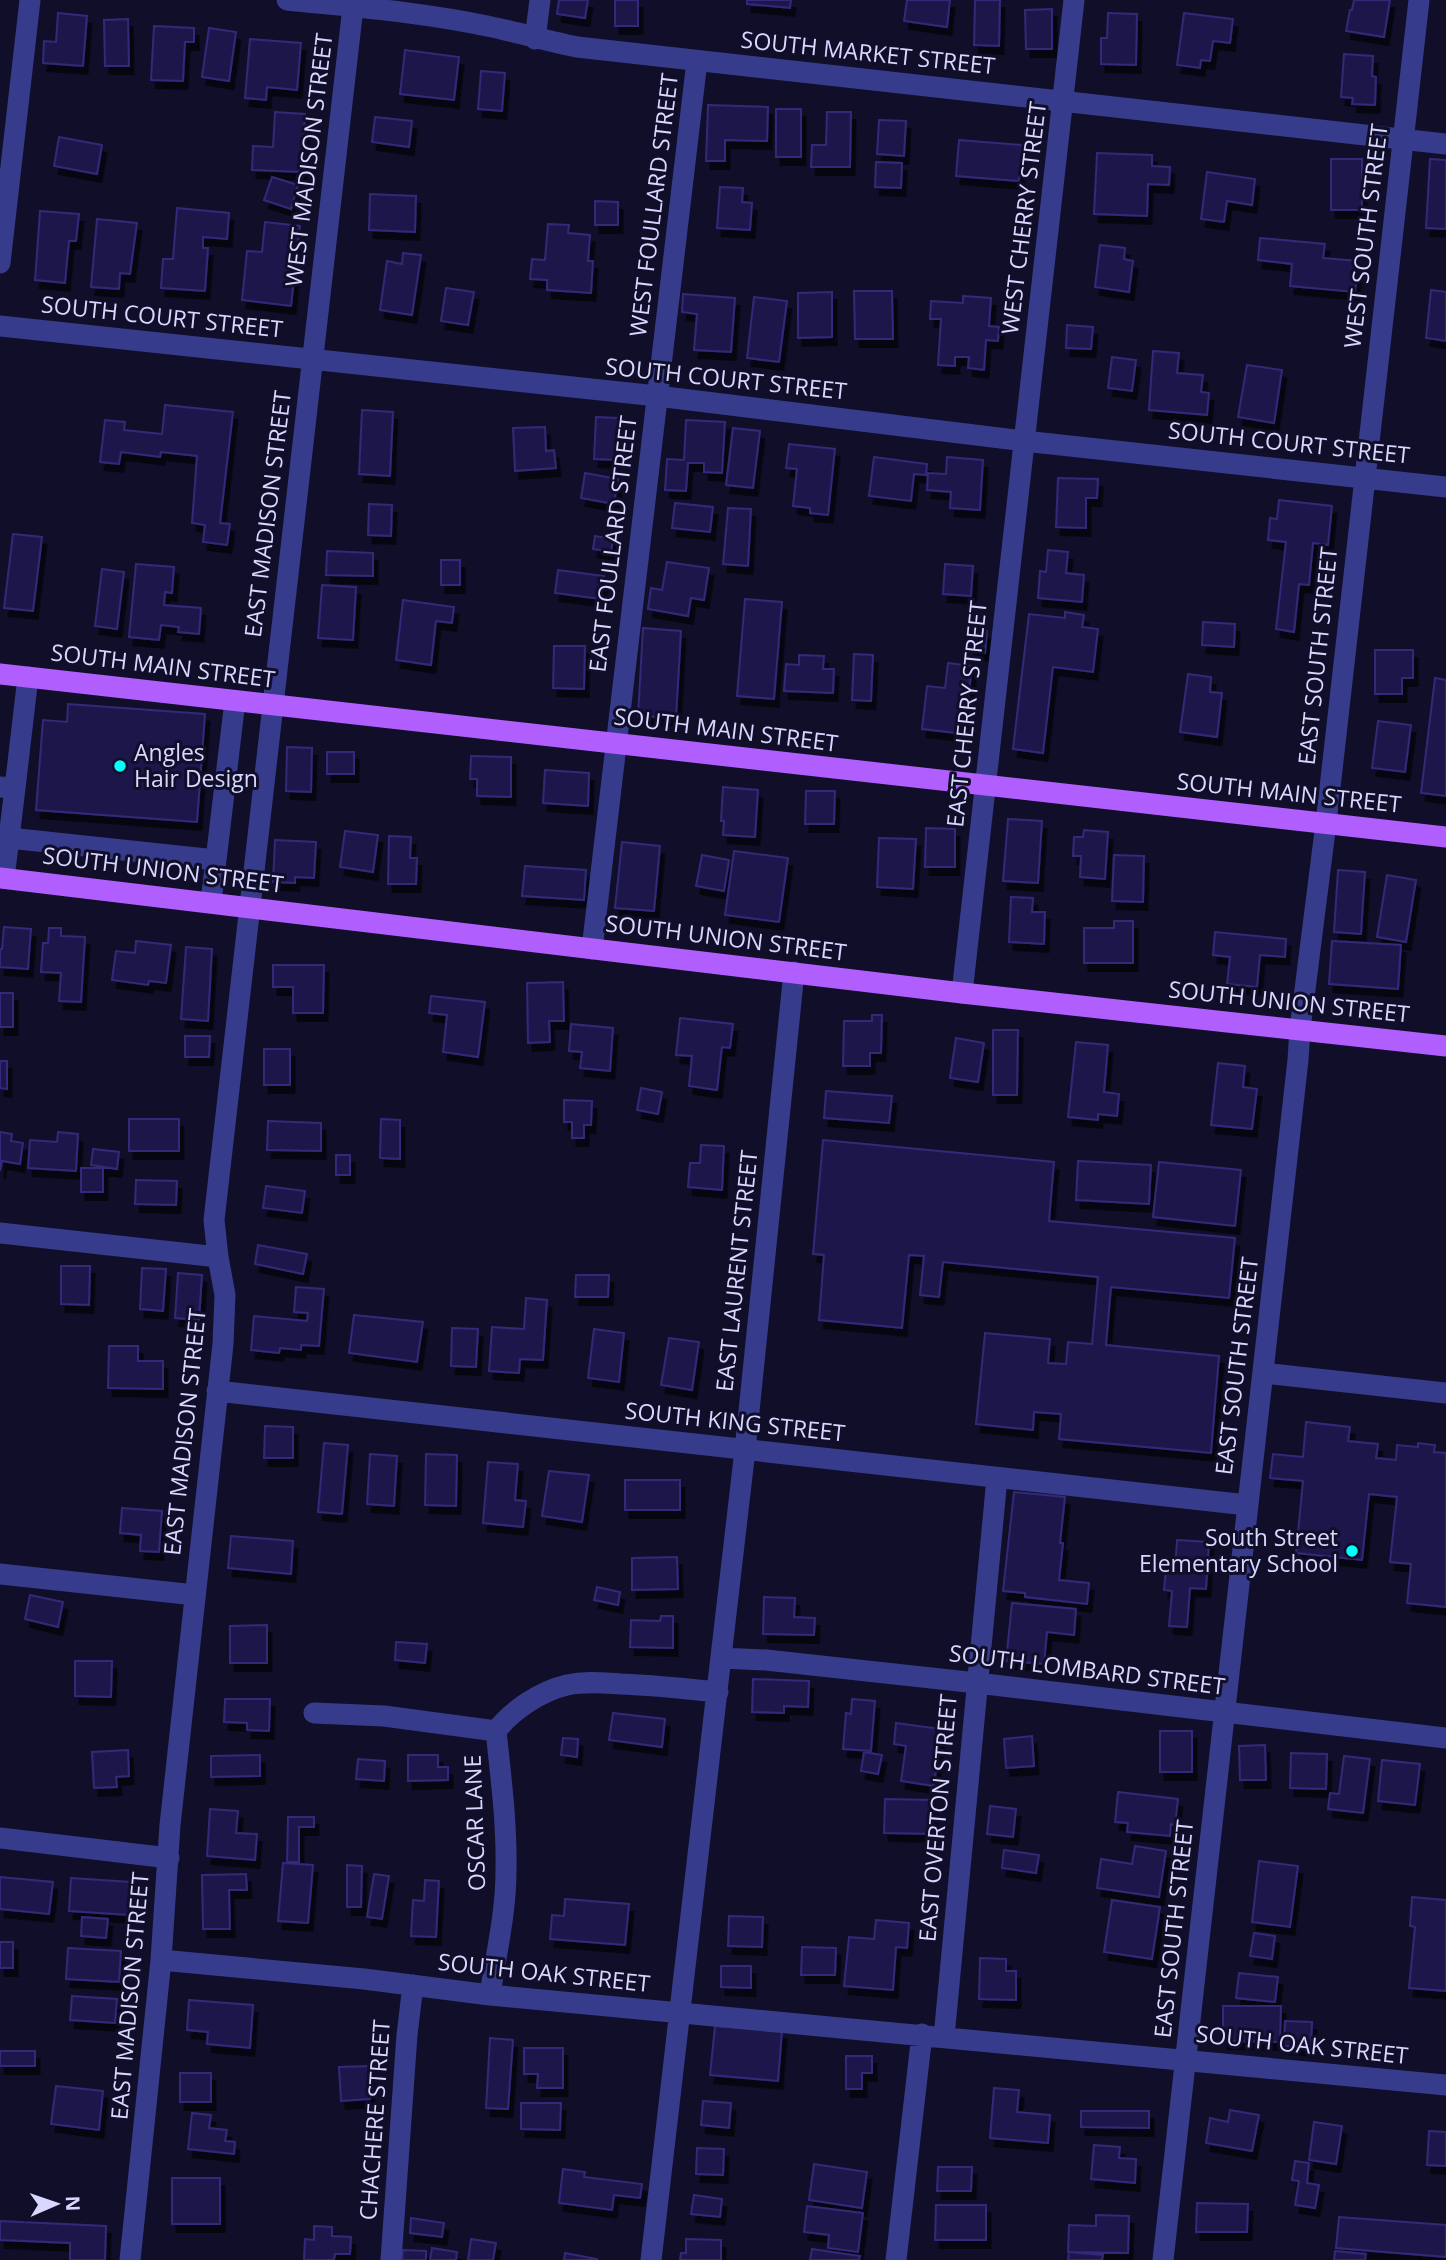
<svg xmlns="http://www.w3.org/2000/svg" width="1446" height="2260" viewBox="0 0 1446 2260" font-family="'Open Sans',sans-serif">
<defs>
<filter id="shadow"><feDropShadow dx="4.5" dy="8" stdDeviation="0" flood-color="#0009"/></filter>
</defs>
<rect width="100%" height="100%" fill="#100e29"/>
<path fill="#1e194b" stroke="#312a79" stroke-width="2" filter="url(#shadow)" d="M559,0h29l-3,18 -28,-4z
M615,0h23v26h-23z
M747,0h44l-1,8 -43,-4z
M907,0h43l-3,27 -43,-6z
M975,0h25l-1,46 -25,-1z
M1354,0h36l-6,37 -38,-6 4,-21h2z
M1052,9v40h-26l-1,-39z
M58,13l29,3 -4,50 -40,-3 1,-22 12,1z
M1108,13l29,1 -1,51 -35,-1v-26h6z
M1184,13l49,6 -3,24 -17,-2 -3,20 -9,-1 -1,8 -23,-3z
M128,19l1,47h-24l-1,-46z
M154,26l40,2v14h-9l-2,39 -32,-1z
M209,28l27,4 -7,49 -27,-4z
M250,39l51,4 -4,47 -30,-3 -1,13 -21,-2z
M405,50l54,7 -5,43 -54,-6z
M1344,54l29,2 -1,20 4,1 -1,28 -23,-1 1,-6 -12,-1z
M481,71l24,2 -3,38 -24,-2z
M708,105l60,2 -1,34 -42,-1v21h-19z
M776,109h25v48h-25z
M275,112l30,2 -3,58 -50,-2 1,-24 20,1z
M827,112h24l-1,55h-39l1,-22h14z
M375,117l37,4 -3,26 -37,-5z
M879,120l27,1 -2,35 -27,-2z
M59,137l43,8 -5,29 -43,-8z
M959,140l63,5 -3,36 -63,-5z
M1097,153l55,2v11l18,1 -1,18 -21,-1 -1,32 -53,-2z
M1331,159h31v51h-31z
M1430,159l16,1v69l-20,-1z
M876,162l26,1 -1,25 -26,-1z
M1207,172l48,7 -3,26 -25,-4 -3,21 -23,-3z
M272,177l26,8 -7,24 -27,-9z
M720,187l23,1 -1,14 10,1 -2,27 -33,-2z
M370,194l46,2 -1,36 -46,-2z
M595,201l23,1v23h-23z
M177,208l52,5 -2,26 -24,-2v11h5l-3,43 -44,-3 2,-29h10z
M40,211l39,3 -3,27h-7l-4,42 -30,-3z
M97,219l40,4 -7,51 -10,-1 -1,16 -28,-2z
M265,222l35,4 -9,80 -49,-6 5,-49 15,1z
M548,224l21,1 -1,8 22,2 -2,26h5l-2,32 -44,-3v-10l-17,-1 2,-20 13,1z
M1260,238l65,6 -2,14 35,3 -3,31 -65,-6 2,-22 -34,-4z
M1100,245l25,3 -1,11 9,2 -4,31 -34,-5z
M403,253l18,2 -9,60 -32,-5 7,-49 15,3z
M446,288l28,4 -6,33 -27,-4z
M1431,290l15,2v49l-20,-3z
M854,291h38l1,48h-38z
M832,292v45l-34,1v-45z
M683,294l52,4 -4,54 -37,-2 3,-36 -15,-2z
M963,296l28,2 -2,28 10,1 -1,14 -12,-1 -2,30 -16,-2 1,-11h-14v9l-17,-1 3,-46h-11l1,-18 32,2z
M754,297l33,4 -8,61 -32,-4z
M1067,325l26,2 -2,22 -25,-1z
M1153,351l26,2 -2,20 26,2 -2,17 8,1 -2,22 -58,-5z
M1112,357l24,3 -4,31 -24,-3z
M1247,365l35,5 -8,53 -36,-6z
M165,405l68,7 -13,111 10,1 -3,21 -24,-3 2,-17 -13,-2 5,-67 -36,-4 -1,5 -39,-5 -2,12 -19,-2 5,-42 20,2 -1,8 38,4z
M362,410l31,2 -3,64 -31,-2z
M596,417l22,1 -1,42 -23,-1z
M686,420l39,2 -3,51 -18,-1v-9h-16l-2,28 -21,-1 2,-31 17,1z
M545,427l1,24 8,-1 2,18 -41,3 -2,-43z
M733,428l27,3 -7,57 -27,-3z
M789,444l46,5 -7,66 -18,-2v-5l-17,-2 4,-37 -11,-1z
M874,457l53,7 -1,11 -12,-1 -3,27 -42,-5z
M947,457l36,3 -3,50 -30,-2 1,-16 -24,-2 1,-17 18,1z
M585,473l33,6 -4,25 -33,-6z
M1058,478l40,1 -1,19h-11v30l-30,-1z
M1279,500l53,6 -4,39 -15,-2 -4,42 -10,-1 -5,48 -18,-3 10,-87 -18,-2 2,-22 7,1z
M675,503l38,4 -3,25 -38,-4z
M369,504l23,1 -1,31 -23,-1z
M728,508l23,1 -3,57 -25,-2z
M13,534l29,3 -9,74 -29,-3z
M595,536l18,3 -2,13 -18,-3z
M1048,550l20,2 -2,21 18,2 -2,27 -44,-4 2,-27 6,1z
M327,551l46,2v23l-47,-1z
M441,560h19v25h-19z
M667,562l42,6 -5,32 -13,-2 -3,18 -40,-7 3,-21 11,2z
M136,564l38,3 -2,26 -7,-1 -1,13 37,3 -2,26 -21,-2 1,-5 -18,-2 -2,15 -30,-3z
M945,564l28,2 -2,30 -28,-2z
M102,569l22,3 -7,57 -22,-3z
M558,570l46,6 -4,23 -45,-6z
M322,585l34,2 -3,53 -35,-2z
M745,599l37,3 -8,97 -37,-3z
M403,600l51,7 -2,16 -16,-2 -5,44 -35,-5z
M1065,612l19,3 -2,12 16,2 -5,43 -40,-5 -10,86 -30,-4 16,-135 36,4z
M1203,622l32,2 -1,23 -32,-2z
M643,628l38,3 -5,87 -38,-2z
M971,629l16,2 -2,22 -16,-2z
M554,646h31l-1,43 -31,-1z
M1375,650h38v28h-11v16h-27z
M854,654l19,1 -2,46 -19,-1z
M799,655l25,1 -1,13h11l-1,24 -49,-2 2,-27 13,1z
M948,663l24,3 -8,68 -42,-5 5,-43 18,2z
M1188,674l23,3 -1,15 12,1 -5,44 -37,-5z
M1435,678l11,2v116l-25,-3z
M68,704l137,10 -8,108 -161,-12 7,-90 24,2z
M1378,721l33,4 -6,47 -33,-4z
M287,747l25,1 -1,44 -25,-1z
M327,752h27v22h-27z
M471,756l40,1v40l-34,-1v-17h-7z
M545,770l44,3 -1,33 -45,-3z
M723,787l35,3 -3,47 -32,-2 1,-14h-3z
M806,791h29l-1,33h-29z
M1008,819l34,2 -4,62 -35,-2z
M926,828l29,1v38h-30z
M1084,830l24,2 -3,47 -25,-2 1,-21h-8l1,-19h9z
M345,831l33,4 -5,37 -33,-5z
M389,836l22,1 -1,21h7l-1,26h-28z
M879,838l37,1 -3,50 -36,-2z
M275,840l41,2 -2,36 -19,-1v6l-22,-1z
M622,842l38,4 -6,65 -39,-3z
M734,851l54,7 -9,64 -54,-7z
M702,855l27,5 -5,31 -28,-5z
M1114,855l30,1 -1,46 -31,-1z
M525,866l61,4 -2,30 -62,-4z
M1338,870l27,2 -4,62 -27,-2z
M1387,875l29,5 -10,62 -29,-5z
M1011,897l22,1 -1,14h13l-1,32 -35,-2z
M1114,921h19v42h-49v-35h30z
M4,927l27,2 -3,40 -28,-2v-18h2z
M49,928h12v8l24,1 -4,65 -22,-1 2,-28 -20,-1 2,-29h5z
M1215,932l71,7 -1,18 -25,-2 -3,32 -30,-3 3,-27 -17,-2z
M136,941l35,4 -5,38 -17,-2 -1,4 -36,-5 4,-29 19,2z
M1332,941l69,4 -3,44 -69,-5z
M186,947l26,2 -4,72 -27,-2z
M273,965h51l-1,48h-30v-26h-20z
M563,982l1,39h-15l1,21 -22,1 -1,-60z
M0,993h13v34h-13z
M431,996l54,6 -7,55 -35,-5 4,-37 -18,-2z
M872,1015h10l-1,38h-11v13h-27l1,-45h28z
M680,1018l53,6 -3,24 -8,-1 -5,43 -28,-4 3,-30 -16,-1z
M571,1024l42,4 -3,43 -30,-3 2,-16 -13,-1z
M993,1030h25l-1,65h-24z
M185,1036h25l-1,21h-24z
M956,1038l28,5 -6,39 -28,-4z
M1076,1042l32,3 -4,47 15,2 -2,22 -19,-2v6l-30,-3z
M264,1049h26v36h-26z
M0,1061h7v28l-7,-1z
M1218,1063l27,3 -2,21 14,2 -5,40 -41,-4z
M641,1088l21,4 -4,22 -21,-4z
M826,1091l66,5 -3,27 -65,-5z
M564,1100l28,1 -1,24h-7v13h-12v-16h-8z
M129,1119h50v32h-50z
M381,1119l19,1v39l-20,-1z
M268,1121l53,2v28l-54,-1z
M0,1132l12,2 -1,7 12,2 -3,21 -18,-3 -2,10z
M58,1132l20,2 -2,37 -48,-3 2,-28 27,2z
M823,1140l231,22 -5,59 186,17 -6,60 -118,-11 -5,58 113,11 -8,97 -152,-14 2,-25 -27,-2 -1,18 -57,-6 9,-91 65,6 -2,24 18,1 2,-22 24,2 6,-67 -155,-15 -4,35 -19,-2 4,-39 -15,-1 -7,73 -83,-8 5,-65 -11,-1z
M701,1145l23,1 -2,44 -34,-3 2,-24h10z
M93,1149l26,3 -2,17 -26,-4z
M336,1155h14v20h-14z
M1078,1161l73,4 -2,39 -73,-4z
M1159,1162l82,8 -6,56 -82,-9z
M81,1168h22v24h-22z
M136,1180l41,1 -1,24 -41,-1z
M266,1186l39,5 -3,22 -39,-5z
M258,1245l49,9 -4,20 -48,-10z
M61,1266h29l-1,39 -28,-1z
M142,1268l24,1 -3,42 -23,-2z
M178,1273l24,2 -3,45 -24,-2z
M576,1275h33l-1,22h-33z
M296,1287l28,2 -5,57 -18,-1v5l-21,-2 -1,5 -28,-3 3,-34 53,5 1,-8 -14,-1z
M526,1298l21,2 -4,60 -23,-1 -1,14 -30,-2 3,-44 32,2z
M354,1315l69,7 -6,40 -68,-9z
M452,1328l26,1 -2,38 -25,-1z
M594,1329l30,4 -5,49 -31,-4z
M669,1338l30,4 -7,48 -31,-5z
M109,1346h29v15h25v28l-55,-1z
M1306,1422l44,5 -2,14 30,3 -2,14 20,2 1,-15 21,2v-4l17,2 -1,7 12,1v154l-39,-4 4,-39 -21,-2 7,-65 -28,-3 -7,66 -66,-7 7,-72 -33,-3 3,-24 30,3z
M265,1426l28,1v31h-29z
M324,1443l24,2 -6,69 -24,-2z
M370,1454l27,2 -3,50 -27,-2z
M426,1454l31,1 -1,51 -31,-1z
M488,1462l30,2 -3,36 11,1 -3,26 -40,-4z
M549,1471l40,4 -7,47 -40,-6z
M625,1480h55v30h-55z
M1014,1492l51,5 -5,46h3l-4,37 30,3 -2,21 -62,-7v-4l-22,-2z
M122,1508l40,3 -3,41 -19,-1 1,-16 -21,-2z
M231,1536l62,5 -2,33 -63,-6z
M1177,1540l32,2 -3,47 -16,-1 -3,39 -18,-1 3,-35 -8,-1 2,-22 9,1z
M677,1557l1,32 -46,1v-32z
M597,1587l23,5 -2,13 -24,-5z
M30,1595l33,7 -5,25 -33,-8z
M764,1597l31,1 -1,19 21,1 -1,17 -51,-1z
M1012,1603l64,6 -2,26 -27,-3 -3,32 -38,-3z
M661,1616h12v32l-43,-1 1,-27 29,1z
M267,1625v38h-37v-37z
M396,1642l31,2 -2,19 -30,-3z
M75,1661h37l-1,36 -36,-1z
M753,1679l56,2 -1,26 -24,-1v7l-32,-1z
M225,1699h45l-1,32 -22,-1v-7l-23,-1z
M852,1699l23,2 -4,50 -28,-2 3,-36 5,1z
M613,1713l52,6 -3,28 -53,-7z
M896,1723l45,6 -7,57 -33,-5 5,-35 -12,-2z
M1160,1731h32v41h-32z
M1032,1736l2,30 -28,2 -2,-29z
M563,1738l15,1 -1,18 -16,-2z
M1265,1745l1,35h-26l-1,-34z
M128,1750l1,26 -13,1 1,10 -23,1 -2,-36z
M864,1752l18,3 -4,19 -17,-3z
M1291,1753l36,1 -1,35 -36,-1z
M260,1755v21l-49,1v-21z
M408,1755h30v12h10v13l-40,1z
M1344,1756l26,3 -7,54 -35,-4 2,-16 9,1z
M358,1759l27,2 -1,20 -28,-2z
M1382,1760l38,4 -5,41 -37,-4z
M1118,1792l60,7 -3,26 -4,-1 -1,12 -43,-4 1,-9 -13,-1z
M885,1799l48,1v34l-49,-1z
M990,1806l26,3 -3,28 -26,-3z
M210,1809l28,2 -2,22 21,1 -2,26 -48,-4z
M288,1817h26v10h-15v35h-12z
M1135,1846l31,5 -7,46 -62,-9 4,-29 31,5z
M1004,1850l35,5 -3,18 -34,-5z
M1259,1861l39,5 -8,61 -38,-5z
M283,1863l30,2 -5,58 -30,-2z
M347,1865l15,1 -1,41h-14z
M246,1874l1,16h-18l1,39h-27l-1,-54z
M374,1874l15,2 -7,43 -15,-2z
M0,1877l53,5 -4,32 -49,-5z
M71,1878l60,4 -2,33 -60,-4z
M425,1880l14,1 -3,56 -25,-1 2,-36 11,1z
M1412,1897l34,3v91l-37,-3 6,-61 -5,-1z
M565,1899l64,5 -4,41 -75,-6 2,-24 12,1z
M1112,1900l48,7 -8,52 -48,-7z
M729,1916l34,1 -1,30 -34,-1z
M82,1917l26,2 -2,19 -25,-2z
M876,1920l33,3 -2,25 -11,-1 -3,43 -49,-4 5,-49 25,2z
M1254,1933l21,3 -3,23 -22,-3z
M0,1942h13v26h-13z
M802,1947l34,1 -1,27h-34z
M68,1948l53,3 -2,31 -53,-3z
M980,1958l26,1v12h10v29l-37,-1z
M721,1966h30v22l-30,-1z
M1239,1973l39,4 -3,25 -39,-4z
M72,1996l45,3 -2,24 -45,-3z
M189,2000l64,5 -3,43 -43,-4 1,-12 -21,-2z
M1223,2006h58l-1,36 -57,-1z
M1285,2021l27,1 -1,26 -27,-2z
M715,2026l67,5 -4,50 -68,-6z
M490,2038l23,2 -5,69 -22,-1z
M524,2048h39v40h-26l1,-14h-14z
M0,2051h35v15h-35z
M846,2056h26v17h-10v16h-16z
M369,2066l1,33 -29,2 -2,-34z
M180,2073h31v29h-31z
M56,2086l47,5 -4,39 -48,-6z
M994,2088l25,2 -2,22 33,3 -2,28 -58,-5z
M703,2101l28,2 -2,25 -28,-3z
M521,2103h40l-1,27 -39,-1z
M1230,2110l29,5 -7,36 -46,-8 4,-25 18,4z
M1081,2111h68v17l-68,-1z
M192,2113l19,2 -2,13 18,2 -2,11 10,1 -1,12 -46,-5z
M1314,2122l28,4 -6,38 -27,-4z
M1429,2131l17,1v34l-19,-1z
M1094,2145l26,2 -1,11 17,1 -1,24 -44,-4z
M697,2148l27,1 -1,26 -27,-1z
M1295,2161l14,2 -2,20 12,2 -4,23 -20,-3 4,-24 -7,-1z
M814,2164l53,8 -5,36 -53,-8z
M938,2167h34l-1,24h-34z
M563,2169l22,3 -1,5 58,7 -2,14 -26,-3 -2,15 -53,-7z
M172,2178h48v46h-48z
M694,2195l28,4 -2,18 -29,-3z
M1197,2203l51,1 -1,28h-51z
M936,2205h50v35h-51z
M807,2206l56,7 -5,39 -30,-4 1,-13 -25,-3z
M1096,2215l33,1 -1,37 -60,-1 1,-27 27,1z
M1339,2217l107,8v32l-110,-9z
M411,2218l33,5 -2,14 -32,-4z
M0,2221l106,5 -1,34h-35v-17l-70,-3z
M314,2226l18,1v9l19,1 -1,17h-15l-1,6h-30l1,-21 9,1z
M471,2239l25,4 -3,17h-25z
M686,2239l35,1v20h-41l1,-7h5z
M432,2248l25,4 -1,8h-26z
M812,2249l48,7 -1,4h-49z
M403,2250l23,1v9h-24z
M1335,2251l31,3 -1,6h-31z
M1069,2252l34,3 -1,5h-34z
M565,2253l32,6v1h-33z"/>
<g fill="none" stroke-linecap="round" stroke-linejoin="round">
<path stroke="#363c8b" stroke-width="21" d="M287,0c67,7 134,12 200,26 30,6 60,15 90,21l869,97
M535,39l5,-39
M0,263l30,-263
M0,326l657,70 367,45 422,46
M0,787l15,1 13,-111
M15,788l-6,50 207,22 19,-159
M4,878l5,-40
M211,902l5,-42
M592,949l105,-888
M962,993l112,-993
M0,1233l218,24
M1263,1373l183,20
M217,1391l1030,114
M0,1574l195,21
M721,1658l45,2 211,23 469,55
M314,1713l70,3 112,15
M496,1731c16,-21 45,-40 71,-46 18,-4 36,-2 54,-1 32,1 65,5 97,8
M0,1838l169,20
M161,1960l203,19 126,16 956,90
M490,1995c6,-41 16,-82 16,-124 1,-47 -5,-93 -10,-140
M944,2037l53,-559
M130,2260l31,-300 9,-135 53,-481 2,-49 -7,-38 -4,-37 139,-1213
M391,2260l16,-225 6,-50
M651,2260l94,-810 49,-478
M896,2260l26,-226
M1163,2260l135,-1200 2,-31 26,-206 93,-823"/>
<path stroke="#b15eff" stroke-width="21" d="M0,674l1446,163
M0,878l962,115 484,53"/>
</g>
<g fill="#03fffd" stroke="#100e29" stroke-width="2.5">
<circle cx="120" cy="766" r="7"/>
<circle cx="1352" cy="1551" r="7"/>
</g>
<g text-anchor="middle" stroke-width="6" stroke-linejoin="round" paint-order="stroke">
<g font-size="23" fill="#d7d7ff" stroke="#100e29">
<text transform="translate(868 53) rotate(6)" y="8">SOUTH MARKET STREET</text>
<text transform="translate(309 160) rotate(-83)" y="8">WEST MADISON STREET</text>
<text transform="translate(654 205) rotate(-83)" y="8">WEST FOULLARD STREET</text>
<text transform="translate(1024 218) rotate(-83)" y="8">WEST CHERRY STREET</text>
<text transform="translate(1366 236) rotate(-83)" y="8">WEST SOUTH STREET</text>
<text transform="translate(162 317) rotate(6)" y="8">SOUTH COURT STREET</text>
<text transform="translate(726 379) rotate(6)" y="8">SOUTH COURT STREET</text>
<text transform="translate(1289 443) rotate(6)" y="8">SOUTH COURT STREET</text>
<text transform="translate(268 514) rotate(-83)" y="8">EAST MADISON STREET</text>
<text transform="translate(613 544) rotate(-83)" y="8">EAST FOULLARD STREET</text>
<text transform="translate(1318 656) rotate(-84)" y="8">EAST SOUTH STREET</text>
<text transform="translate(163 666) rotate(7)" y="8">SOUTH MAIN STREET</text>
<text transform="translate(967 714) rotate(-84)" y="8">EAST CHERRY STREET</text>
<text transform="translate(726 730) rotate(7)" y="8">SOUTH MAIN STREET</text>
<text transform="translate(1289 793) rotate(6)" y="8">SOUTH MAIN STREET</text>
<text transform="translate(163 870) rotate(7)" y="8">SOUTH UNION STREET</text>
<text transform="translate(726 938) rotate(7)" y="8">SOUTH UNION STREET</text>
<text transform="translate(1289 1002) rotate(6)" y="8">SOUTH UNION STREET</text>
<text transform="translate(737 1271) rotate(-84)" y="8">EAST LAURENT STREET</text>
<text transform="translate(1237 1366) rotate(-83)" y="8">EAST SOUTH STREET</text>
<text transform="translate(735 1422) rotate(6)" y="8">SOUTH KING STREET</text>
<text transform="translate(185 1432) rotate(-84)" y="8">EAST MADISON STREET</text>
<text transform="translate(1087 1670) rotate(7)" y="8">SOUTH LOMBARD STREET</text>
<text transform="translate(938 1818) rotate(-85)" y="8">EAST OVERTON STREET</text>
<text transform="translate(475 1823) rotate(-92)" y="8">OSCAR LANE</text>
<text transform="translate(1174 1929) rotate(-84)" y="8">EAST SOUTH STREET</text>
<text transform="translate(544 1973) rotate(6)" y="8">SOUTH OAK STREET</text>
<text transform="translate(130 1996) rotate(-85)" y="8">EAST MADISON STREET</text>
<text transform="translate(1302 2045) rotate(6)" y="8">SOUTH OAK STREET</text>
<text transform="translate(375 2120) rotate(-86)" y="8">CHACHERE STREET</text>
</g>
<g font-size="23" fill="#d7d7ff" stroke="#100e29" text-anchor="start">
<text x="134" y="761">Angles<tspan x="134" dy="26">Hair Design</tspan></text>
<text x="1338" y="1546" text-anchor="end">South Street<tspan x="1338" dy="26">Elementary School</tspan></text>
</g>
</g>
<g transform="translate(56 2204) rotate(88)" stroke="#100e29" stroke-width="5" paint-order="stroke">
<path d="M0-5L12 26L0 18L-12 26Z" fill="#d7d7ff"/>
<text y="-10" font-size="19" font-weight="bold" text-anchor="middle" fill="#d7d7ff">N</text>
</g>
</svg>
